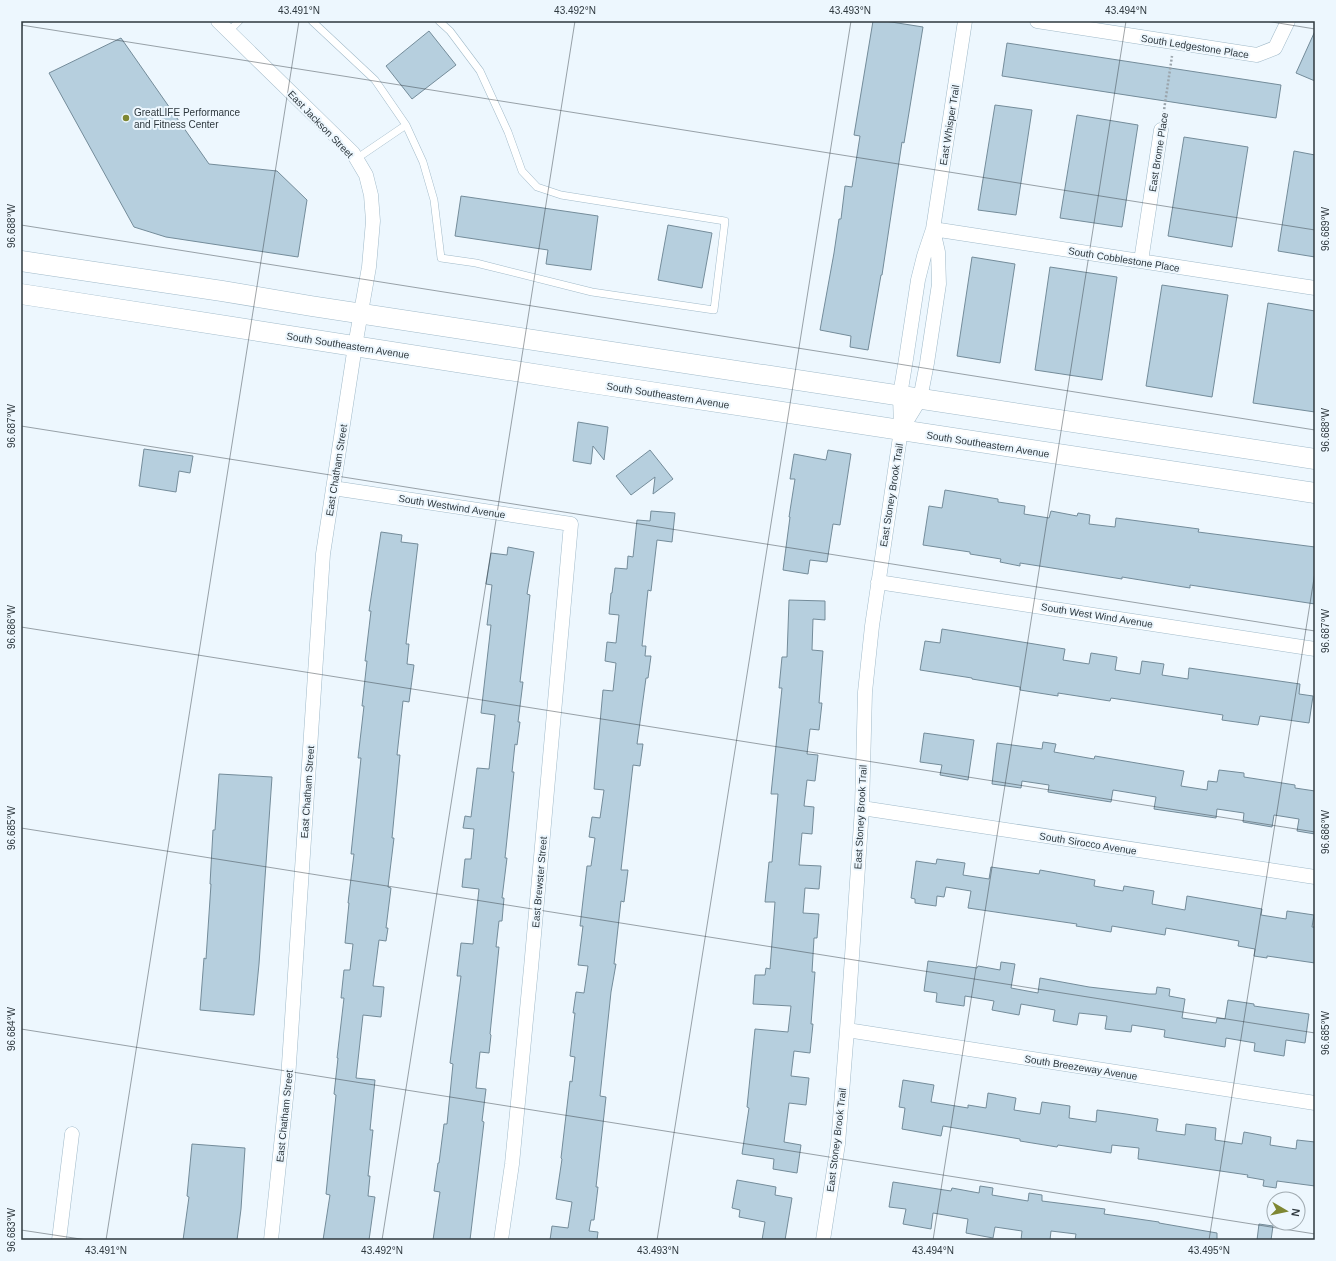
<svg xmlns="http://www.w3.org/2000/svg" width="1336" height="1261" viewBox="0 0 1336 1261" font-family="Helvetica,sans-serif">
<rect width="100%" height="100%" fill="#edf7fe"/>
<path fill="#b6cfde" stroke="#748c9a" d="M873,21h12l38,6 -19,116 -2,-1 -20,133h-1l-13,75 -18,-3 1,-11 -31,-6 14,-77 5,-34h2l4,-33 7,1 8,-51 -6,-1z
M429,31l27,34 -44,34 -26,-33z
M1315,31v50l-19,-8z
M121,38l88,126 68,7 30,29 -9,57 -132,-20 -32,-10 -85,-154z
M1007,43l274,42 -5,33 -274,-42z
M995,105l37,5 -16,105 -38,-5z
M1077,115l61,10 -16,102 -62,-9z
M1184,137l64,10 -16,100 -64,-11z
M1294,151l21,4v102l-37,-6z
M461,196l137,20 -7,54 -45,-6 2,-14 -93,-14z
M668,225l44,8 -10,55 -44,-8z
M972,257l43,7 -15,99 -43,-7z
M1050,267l67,10 -15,103 -67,-10z
M1162,285l66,10 -16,102 -66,-11z
M1268,303l47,8v101l-62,-9z
M578,422l30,5 -4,33 -11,-14 -2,18 -18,-3z
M144,449l49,7 -3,17 -11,-2 -3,21 -37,-6z
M650,450l23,29 -20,15 2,-17 -24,18 -15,-19z
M828,450l23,4 -11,71 -7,-1 -6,38 -17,-2 -2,14 -25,-4 7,-53h-1l6,-38h-5l4,-25 32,6z
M945,490l53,9v3l27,4 -1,8 25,4 2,-7 26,5 1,-3 12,2 -1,9 26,3 1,-9 83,11 -1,3 117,15v57l-125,-19v3l-68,-11v2l-102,-16v3l-20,-4 1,-3 -31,-5v-2l-47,-7 6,-39 13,2z
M651,511l24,2 -3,29 -15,-2 -6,51 -3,-1 -6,56h4l-1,10h6l-3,22h-2l-9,66h6l-3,22 -7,-1 -12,105h7l-4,32 -3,-1 -7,63h2l-5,28 -11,104 6,1 -10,90h2l-4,33h-3l-2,11 9,1 -1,8h-47l2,-14 16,2 4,-26 -16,-3 6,-40 -1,-1 9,-77 2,1 3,-25 -5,-1 5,-43h-2l3,-21 8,1 4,-27 -10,-1 5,-39h-3l7,-60h4l4,-28 -6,-1 3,-20 8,1 4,-28 -10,-1 9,-99 10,1 3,-28 -11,-2 2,-19 9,1 3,-28 -10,-1 2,-21h1l3,-25 12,1 1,-13 5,1 4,-37 13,1z
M381,532l21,3 -1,7 17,2 -12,100h3l-2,20 7,1 -5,37 -6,-1 -6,54h3l-8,83h2l-6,49 3,1 -5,40h2l-2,13 -7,-1 -6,46 11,1 -3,30 -18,-2 -7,63 19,2 -5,50h3l-5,46h2l-2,20 7,1 -6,43h-46l7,-45 -4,-1 10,-99 -2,-1 4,-36h-1l7,-60h-3l3,-28h6l3,-26 -8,-1 4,-40h-1l6,-49h-3l10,-96h-3l6,-52h-2l5,-45h-2l6,-50h-2z
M508,547l26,5 -7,42 3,1 -10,87h3l-5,40h2l-3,23 -2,-1 -3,28h2l-9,86h2l-5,40h2l-2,23h-3l-3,26h3l-9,87 1,1 -2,18 -9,-1 -4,36 10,1 -4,32 2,1 -14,118h-37l7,-48 -6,-1 4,-28h1l5,-39h3l6,-60 -3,-1 11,-87h-4l4,-33 12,1 6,-55 -17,-2 3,-28h6l3,-30 -11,-1 2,-12 6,1 6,-49 12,1 6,-54 -14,-2 10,-88h-4l5,-40 -6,-1 5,-31 16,2z
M789,600l36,1v19l-12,-1 -1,31 11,1 -4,52h3l-3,27 -9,-1 -3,25 11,1 -3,26 -8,-1 -3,26 10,1 -2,27 -10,-1 -3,32 22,1 -2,23 -14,-1 -2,25 16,1 -2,24h-3l-2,34h3l-4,52h2l-3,29 -16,-2 -3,25 18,2 -3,27 -17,-2 -5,39 17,3 -4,28 -24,-4 1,-10 -32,-5 7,-46 -2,-1 8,-78 33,3 3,-26 -38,-2 2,-29h10l1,-7 4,1 5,-67h-10l4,-40h3l6,-68h-7l11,-106h-3l3,-31h5z
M942,629l123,20 -2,11 26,4 2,-11 26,4 -2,13 25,4 2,-13 22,3 -2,11 26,4 1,-11 111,16 -1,10 14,2 -4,27 -49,-7 -2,9 -36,-5 1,-5 -112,-17 -1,3 -52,-8v3l-38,-6v-3l-48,-8v-1l-52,-8 5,-29 15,2z
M924,733l50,7 -6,40 -28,-5 2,-10 -22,-3z
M1043,742l13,2 -2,8 40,7 1,-3 89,15 -3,15 26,4 1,-9 9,1 2,-12 25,3v4l51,8v3l20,3v43l-18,-3 2,-12 -25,-4 -2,12 -29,-5 1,-9 -27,-4 -1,9 -62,-9 2,-12 -43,-7 -2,12 -63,-10 1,-7 -27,-4 -1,7 -29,-4 5,-41 45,6z
M219,774l53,3 -13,187 -5,51 -54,-5 4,-52 2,1 5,-75h-1l3,-54h2z
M937,859l28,4 -2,12 26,4 2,-12 48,7 1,-4 55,10 -1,6 29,5 1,-5 30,5 -2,13 33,6 2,-14 75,13 -1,6 25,4 1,-8 27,4 -2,12h3v36l-48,-7v2l-13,-2 1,-7 -17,-3 1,-5 -73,-13 -1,7 -53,-9 -1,6 -35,-6 1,-2 -109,-16 3,-17 -25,-4 -2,10 -7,-1 -1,10 -21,-3v-4l-4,-1 5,-37 20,3z
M928,961l49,7 1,-2 22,4 1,-8 14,2 -4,24 27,5 2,-15 49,9 60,7h7l1,-7 13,2 -1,7 16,3 -3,19 34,5 1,-5 8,1 3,-19 26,4v2l55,8 -4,29 -19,-3 -2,16 -30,-5 1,-8 -29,-5 -1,9 -61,-10 1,-7 -33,-5 -1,7 -26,-3 2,-13 -28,-3 -2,12 -24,-4 2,-11 -34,-6 -2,11 -27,-5 2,-9 -29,-5 -1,10 -28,-4 1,-9 -13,-2z
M903,1080l31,5 -3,17 37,6v-3l18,3 2,-15 28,5 -2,12 26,4 2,-12 28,4 -1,12 27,4 1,-12 29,4 32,5 -2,12 29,4 1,-11 30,4 -1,12 27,4 2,-12 27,5 -1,8 26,4 1,-9 18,2v44l-38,-5 -1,7 -13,-2 1,-6 -17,-3 1,-2 -110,-16 1,-11 -27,-3 -1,8 -53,-8 -1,2 -37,-6v-2l-77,-13 -2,10 -39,-7 3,-21 -6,-1z
M192,1144l53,4 -4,61 -4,31h-54l6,-43 -2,-1z
M737,1180l39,7 -1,8 17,3 -7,42h-23l3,-18 -26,-5 1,-7 -8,-2z
M893,1182l58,9 1,-3 27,5 1,-7 13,2 -1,7 36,6 1,-8 13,2v6l63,8 -1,5 55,8v1l58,10v7h-142l1,-6 -25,-3 -1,9h-29l1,-9 -27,-4 -2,11 -27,-5 2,-14 -35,-6 -2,16 -28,-5 3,-15 -17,-2z
M1259,1224l14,2 -2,14h-14z"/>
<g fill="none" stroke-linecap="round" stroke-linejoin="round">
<defs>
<path id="lane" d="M312,21l63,59 31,45 17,37 11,38 7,58 35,5 116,29 122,18 11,-89 -164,-26 -24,-8 -15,-16 -14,-39 -28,-61 -30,-40 -11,-10
M229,31l10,-10
M356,159l50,-34"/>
<path id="street" d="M218,21l135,132 13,22 5,20 2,26 -4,46 -14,79 -32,208 -35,525 -17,161
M1037,21l220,34 18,-7 13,-27
M933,229l382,59
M1141,261l20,-131
M901,430l19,-31 7,-36 12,-79 -1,-32 -5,-22
M333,488l238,36 -40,444 -19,196 -11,76
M878,582l437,67
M862,808l453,69
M847,1030l468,73
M59,1240l13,-106
M823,1240l15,-96 9,-114 15,-222 3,-116 7,-66 29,-196 -1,-35 6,-36 12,-79 6,-24 9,-27 32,-208"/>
<path id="secondary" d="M21,261l201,30 89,15 1004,153
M21,294l564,88 730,111"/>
</defs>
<use href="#lane" stroke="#a1bac9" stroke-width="8"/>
<use href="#street" stroke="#a1bac9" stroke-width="15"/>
<use href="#secondary" stroke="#a1bac9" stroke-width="21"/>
<path stroke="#9ba5ac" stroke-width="2.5" stroke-dasharray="2 2" stroke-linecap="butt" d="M1163,117l9,-61"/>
<use href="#lane" stroke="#fff" stroke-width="7"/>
<use href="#street" stroke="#fff" stroke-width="14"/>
<use href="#secondary" stroke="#fff" stroke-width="20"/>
</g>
<path fill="none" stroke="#2e383e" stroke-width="1" stroke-opacity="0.45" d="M1266,21l49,8M21,25l1294,205M21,34l2,-13M21,225l1294,205M21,426l1294,205M21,627l1294,205M21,828l1294,205M21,1029l1294,205M21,1230l66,10M106,1240l193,-1219M382,1240l193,-1219M657,1240l194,-1219M933,1240l193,-1219M1209,1240l106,-668"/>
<circle fill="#7e8733" stroke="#edf7fe" stroke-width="1.5" cx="126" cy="118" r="4"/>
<g text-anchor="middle" stroke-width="4" stroke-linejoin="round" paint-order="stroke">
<g font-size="10" fill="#2e383e" stroke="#edf7fe">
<text transform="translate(1195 46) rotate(9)" y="4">South Ledgestone Place</text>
<text transform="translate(321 124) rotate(46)" y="4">East Jackson Street</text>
<text transform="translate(949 125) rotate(-81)" y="4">East Whisper Trail</text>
<text transform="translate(1158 152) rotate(-81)" y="4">East Brome Place</text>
<text transform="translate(1124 259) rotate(9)" y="4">South Cobblestone Place</text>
<text transform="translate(348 345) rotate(9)" y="4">South Southeastern Avenue</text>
<text transform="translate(668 395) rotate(9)" y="4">South Southeastern Avenue</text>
<text transform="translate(988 444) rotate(9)" y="4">South Southeastern Avenue</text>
<text transform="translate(336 470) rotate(-81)" y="4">East Chatham Street</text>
<text transform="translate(891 495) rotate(-81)" y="4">East Stoney Brook Trail</text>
<text transform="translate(452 506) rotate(9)" y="4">South Westwind Avenue</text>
<text transform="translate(1097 615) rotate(9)" y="4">South West Wind Avenue</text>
<text transform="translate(307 792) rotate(-86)" y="4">East Chatham Street</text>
<text transform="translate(860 817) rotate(-87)" y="4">East Stoney Brook Trail</text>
<text transform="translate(1088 843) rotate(9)" y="4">South Sirocco Avenue</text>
<text transform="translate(539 882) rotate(-85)" y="4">East Brewster Street</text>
<text transform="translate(1081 1067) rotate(9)" y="4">South Breezeway Avenue</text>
<text transform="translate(284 1116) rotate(-84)" y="4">East Chatham Street</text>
<text transform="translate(836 1140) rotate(-83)" y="4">East Stoney Brook Trail</text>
</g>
<g font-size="10" fill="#2e383e" stroke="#edf7fe" text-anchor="start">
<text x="134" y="116">GreatLIFE Performance<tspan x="134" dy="12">and Fitness Center</tspan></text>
</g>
</g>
<rect width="1336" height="1261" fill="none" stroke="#edf7fe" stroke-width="44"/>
<g transform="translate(1286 1211) rotate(99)"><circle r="19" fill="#edf7fe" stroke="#a1abb1"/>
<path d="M0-3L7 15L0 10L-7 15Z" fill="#7e8733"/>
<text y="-6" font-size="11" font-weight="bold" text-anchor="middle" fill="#2e383e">N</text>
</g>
<rect x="22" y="22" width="1292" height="1217" fill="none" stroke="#2e383e" stroke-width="1.5"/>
<g font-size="10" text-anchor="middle" fill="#2e383e">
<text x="299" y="14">43.491°N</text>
<text x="575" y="14">43.492°N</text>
<text x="850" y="14">43.493°N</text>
<text x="1126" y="14">43.494°N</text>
<text transform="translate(11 226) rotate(-90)" y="4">96.688°W</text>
<text transform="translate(1325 229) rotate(-90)" y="4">96.689°W</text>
<text transform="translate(11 426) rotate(-90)" y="4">96.687°W</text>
<text transform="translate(1325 430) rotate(-90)" y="4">96.688°W</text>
<text transform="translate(11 627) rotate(-90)" y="4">96.686°W</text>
<text transform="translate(1325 631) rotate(-90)" y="4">96.687°W</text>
<text transform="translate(11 828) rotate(-90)" y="4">96.685°W</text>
<text transform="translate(1325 832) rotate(-90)" y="4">96.686°W</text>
<text transform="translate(11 1029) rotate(-90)" y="4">96.684°W</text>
<text transform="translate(1325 1033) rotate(-90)" y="4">96.685°W</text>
<text transform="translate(11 1230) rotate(-90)" y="4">96.683°W</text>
<text x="106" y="1254">43.491°N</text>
<text x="382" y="1254">43.492°N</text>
<text x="658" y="1254">43.493°N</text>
<text x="933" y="1254">43.494°N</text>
<text x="1209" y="1254">43.495°N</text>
</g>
</svg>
